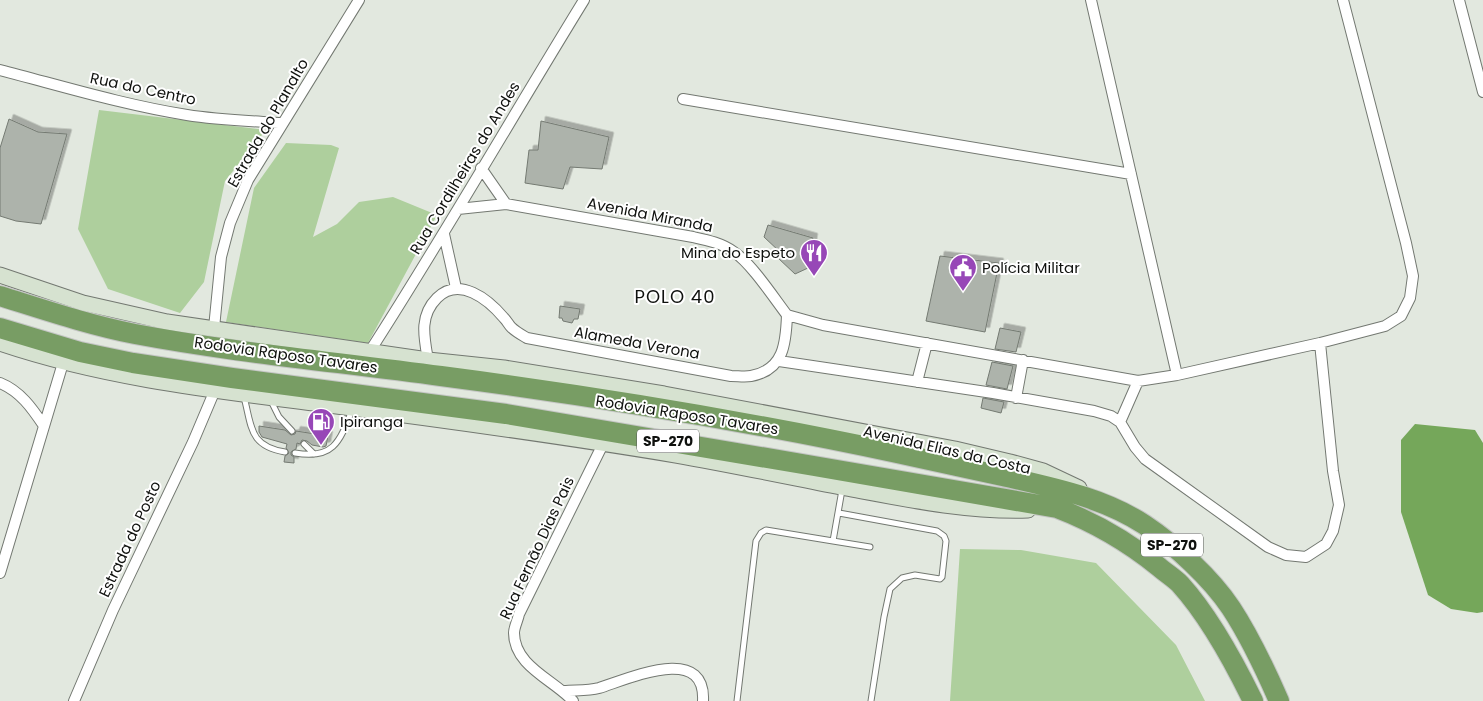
<svg xmlns="http://www.w3.org/2000/svg" width="1483" height="701" viewBox="0 0 1483 701" font-family="Poppins,sans-serif">
<defs>
<filter id="shadow"><feDropShadow dx="4.5" dy="-4.5" stdDeviation="0" flood-color="#0004"/></filter>
</defs>
<rect width="100%" height="100%" fill="#e2e8df"/>
<path fill="#aecf9d" d="M99,110l167,20 -41,51 -21,101 -24,31 -72,-24 -30,-60z
M286,143l45,2 8,3 -26,89 24,-13 22,-22 34,-5 44,18 -69,128 -142,-21 28,-134z
M960,549l61,1 75,13 80,82 29,56h-255z"/>
<path fill="#75a75a" d="M1415,424l60,6 8,13v169l-6,1 -26,-4 -23,-14 -27,-83v-72z"/>
<path fill="#adb3ab" stroke="#747a72" filter="url(#shadow)" d="M9,119l29,13 29,2 -26,90 -25,-3 -16,-5v-68z
M541,121l68,16 -7,32 -32,-2 -7,22 -38,-6 4,-33h9z
M768,225l45,13 -5,30 -13,6 -17,-16 2,-6 -16,-15z
M940,256l59,7 -14,69 -59,-11z
M560,306l20,3 -2,10h-4l-2,4 -9,-2 -1,-3h-3z
M1000,328l21,4 -5,20 -21,-3z
M992,362l21,4 -6,23 -21,-4z
M983,398l21,4 -3,11 -20,-5z
M259,426l26,4 6,5 4,-1 1,-3 32,5 -2,10 -3,1 -11,-2 -5,-4 -5,-1 -2,4 -3,-1 -1,6 -5,3v3l3,2v6l-10,-1 1,-6 4,-3 -3,-5 1,-4 -25,-7 -3,-5z"/>
<g fill="none" stroke-linecap="round" stroke-linejoin="round">
<defs>
<path id="service" d="M244,397c8,30 5,49 41,55
M271,401l8,16 13,14
M304,444l10,10
M295,453c39,7 45,-12 57,-43
M842,490l-9,51 37,6
M839,513l98,18 7,5 2,5 -4,36 -2,2 -25,-4 -13,3 -12,11 -6,28 -13,84
M737,701l19,-160 5,-8 5,-3 67,11"/>
<path id="minor" d="M1091,0l86,375
M1459,0l24,92
M0,70c62,16 124,35 187,45 31,5 63,6 95,8
M683,99l448,75
M481,168l25,36
M458,209l48,-5 187,33c14,3 29,6 41,15 17,11 40,46 53,63
M444,234l12,54
M787,315l36,10 315,56 39,-6 143,-32 65,-17 16,-10 9,-18 3,-22 -7,-33 -63,-243
M214,328l7,-71 9,-34 18,-43 111,-180
M370,351c74,-115 142,-234 214,-351
M428,360c-4,-23 -9,-44 9,-62 22,-22 51,1 67,20 3,3 5,7 7,9 5,5 11,8 16,11l204,38c7,0 14,1 20,0 33,-6 35,-33 36,-61
M779,361l214,32 101,18 17,5 9,6 15,25 10,12 123,88 18,8 20,2 20,-13 7,-13 6,-26 -6,-34 -13,-128
M917,382l10,-39
M0,383c20,8 32,25 44,43
M1016,398l7,-38
M1120,422l18,-41
M0,573l63,-210
M564,691c11,-1 24,0 35,-3 29,-9 107,-45 104,13
M74,701l39,-91 80,-168 22,-52
M573,701c-19,-21 -59,-35 -59,-68 0,-6 4,-13 5,-19l84,-170"/>
<path id="secondary" d="M0,275l83,28 84,19 261,38 76,8 160,26 291,55 55,13 33,9 36,17
M0,343c106,36 219,48 329,62 116,15 232,31 347,50 57,10 114,22 170,33 59,11 121,24 182,22"/>
<path id="motorway" d="M0,296c45,14 89,29 135,38 101,19 204,28 306,42 153,20 306,45 456,77 37,8 73,16 110,24 48,11 97,21 138,48 30,20 66,53 86,83 19,29 34,61 48,93
M0,328l80,24 53,11 99,15 274,36 308,52 243,42c39,15 70,33 102,59 7,6 15,11 21,17 29,32 54,78 73,117"/>
</defs>
<use href="#service" stroke="#737871" stroke-width="7"/>
<use href="#minor" stroke="#737871" stroke-width="12"/>
<use href="#secondary" stroke="#737871" stroke-width="17"/>
<use href="#motorway" stroke="#c5c6c5" stroke-width="22"/>
<use href="#service" stroke="#fff" stroke-width="5"/>
<use href="#minor" stroke="#fff" stroke-width="10"/>
<use href="#secondary" stroke="#d6e2d0" stroke-width="15"/>
<use href="#motorway" stroke="#789d64" stroke-width="20"/>
</g>
<defs>
<symbol id="restaurant-pin" viewBox="-11 -11 22 30"><path d="M0 17L-7.5 6A9.5 9.5 0 1 1 7.5 6Z" fill="#9747b7" stroke="#fff"/><path d="M-5-6h1v4h1v-4h1v4h1v-4h1v5L-1.5 .5V6h-2V.5L-5-1ZM5-6V6H3V1.5H1.5Q1.5-4 5-6Z" fill="#fff"/></symbol>
<symbol id="civic-pin" viewBox="-11 -11 22 30"><path d="M0 17L-7.5 6A9.5 9.5 0 1 1 7.5 6Z" fill="#9747b7" stroke="#fff"/><path d="M-.6-6.5H3V-4.5H.6V-3L4-1V1h2V6H-6V1h2V-1L-.6-3ZM-1.2 2.5V6h2.4V2.5Z" fill="#fff"/></symbol>
<symbol id="fuel-pin" viewBox="-11 -11 22 30"><path d="M0 17L-7.5 6A9.5 9.5 0 1 1 7.5 6Z" fill="#9747b7" stroke="#fff"/><path d="M-5.5-6h7V0h2V4h1.3V-2.5L3-4.5l.8-.8L6-3V5H2.5V1h-1V6h-7ZM-4.2-4.7v3.2H.2V-4.7Z" fill="#fff"/></symbol>
</defs>
<g fill-rule="evenodd">
<use href="#restaurant-pin" x="798" y="237" width="32" height="43"/>
<use href="#civic-pin" x="947" y="252" width="32" height="43"/>
<use href="#fuel-pin" x="305" y="406" width="32" height="43"/>
</g>
<g text-anchor="middle" stroke-width="4" stroke-linejoin="round" paint-order="stroke">
<g fill="#fff" stroke="#575856" stroke-width="1">
<rect x="637" y="429.5" width="62" height="23" rx="4"/>
<rect x="1141" y="533.5" width="62" height="23" rx="4"/>
</g>
<g font-size="14" font-weight="bold" fill="#0f110e">
<text x="668" y="446">SP-270</text>
<text x="1172" y="550">SP-270</text>
</g>
<g font-size="15" fill="#0f110e" stroke="#fff">
<text transform="translate(143 89) rotate(12)" y="5">Rua do Centro</text>
<text transform="translate(268 123) rotate(-60)" y="5">Estrada do Planalto</text>
<text transform="translate(465 168) rotate(-59)" y="5">Rua Cordilheiras do Andes</text>
<text transform="translate(650 215) rotate(11)" y="5">Avenida Miranda</text>
<text transform="translate(637 343) rotate(10)" y="5">Alameda Verona</text>
<text transform="translate(286 355) rotate(8)" y="5">Rodovia Raposo Tavares</text>
<text transform="translate(687 415) rotate(9)" y="5">Rodovia Raposo Tavares</text>
<text transform="translate(947 450) rotate(13)" y="5">Avenida Elias da Costa</text>
<text transform="translate(130 539) rotate(-65)" y="5">Estrada do Posto</text>
<text transform="translate(537 548) rotate(-65)" y="5">Rua Fernão Dias Pais</text>
</g>
<g font-size="15" fill="#0f110e" stroke="#fff" text-anchor="start">
<text x="795" y="258" text-anchor="end">Mina do Espeto</text>
<text x="982" y="273">Polícia Militar</text>
<text x="340" y="427">Ipiranga</text>
</g>
<g font-size="18" letter-spacing="1" fill="#0f110e" stroke="#fff">
<text x="675" y="303">POLO 40</text>
</g>
</g>
</svg>
